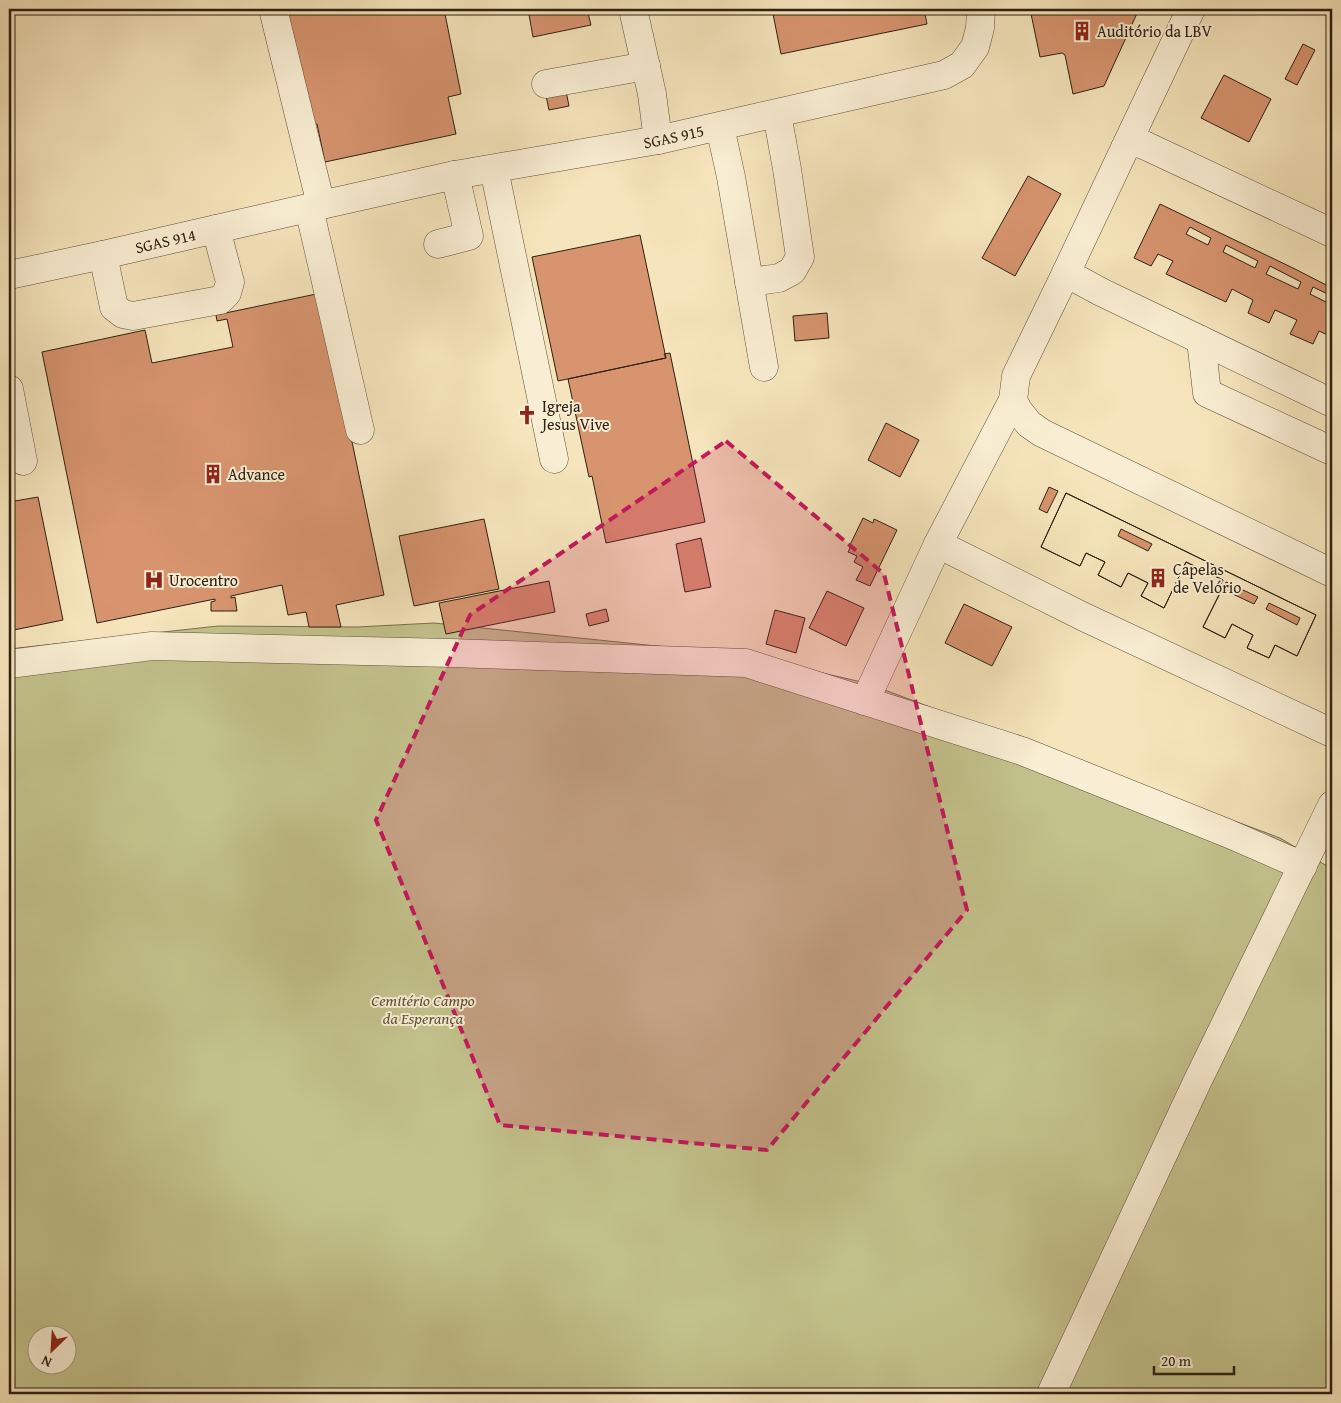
<svg xmlns="http://www.w3.org/2000/svg" width="1341" height="1403" viewBox="0 0 1341 1403" font-family="'Gentium Book Plus',serif">
<rect width="100%" height="100%" fill="#f6e5bc"/>
<filter id="stains"><feTurbulence type="fractalNoise" baseFrequency=".004" numOctaves="4"/><feColorMatrix values="0 0 0 0 .2 0 0 0 0 .09 0 0 0 0 .02 0 0 0 .5 -.17"/></filter>
<radialGradient id="worn" r=".72"><stop offset=".6" stop-color="#630" stop-opacity="0"/><stop offset="1" stop-color="#630" stop-opacity=".3"/></radialGradient>
<path fill="#c3c28c" stroke="#787150" fill-rule="evenodd" d="M434,623l310,32 122,28 414,155 52,31v525h-1323v-745l209,-23 139,1zM38,1336h30v30h-30z"/>
<path fill="#d7946f" stroke="#2d2013" fill-rule="evenodd" d="M280,9h164l17,85 -13,3 8,37 -131,28 -8,-38 -12,3z
M528,9h59l4,16 -58,12z
M772,9h152l3,15 -146,30z
M1030,9h109l-35,77 -31,8 -8,-39 -3,-2 -22,4z
M1303,44l12,6 -18,35 -12,-6z
M1224,75l47,24 -22,43 -48,-24z
M566,91l3,15 -20,4 -3,-14z
M1028,176l33,18 -46,82 -33,-18z
M1160,204l135,65 37,19v8l-19,-9 -3,7 22,11v32l-13,-6 -6,13 -23,-10 7,-14 -22,-10 -6,13 -21,-10 5,-13 -21,-11 -6,13 -60,-28 7,-13 -15,-7 -7,12 -17,-8zM1190,227l21,11 -3,7 -22,-11zM1226,245l32,16 -3,7 -32,-16zM1270,266l31,16 -3,7 -32,-15z
M640,235l26,123 -108,23 -26,-124z
M321,293l63,302 -48,10 5,22h-32l-3,-15 -18,3 -6,-30 -51,11v2l4,-1 2,14h-26v-9l4,-1v-2l-118,24 -55,-271 103,-22 7,33 81,-16 -6,-28 -10,2 -1,-6z
M827,313l2,25 -34,3 -2,-25z
M670,353l35,169 -99,21 -14,-67 -3,1 -21,-98 98,-21 -2,-4z
M886,423l33,17 -19,37 -32,-17z
M1049,487l9,4 -11,22 -8,-4z
M1066,493l250,122 -19,41 -22,-11 -6,13 -22,-10 6,-13 -21,-11 -7,14 -22,-11 19,-38 -3,-1 4,-8 -37,-18 -22,46 -23,-12 7,-13 -20,-10 -7,14 -23,-12 7,-13 -19,-9 -6,13 -39,-19zM1121,529l31,15 -4,7 -30,-15zM1226,582l32,15 -4,7 -32,-15zM1269,603l31,15 -3,7 -31,-16z
M1066,493l250,122 -19,41 -22,-11 -6,13 -22,-10 6,-13 -21,-11 -7,14 -22,-11 19,-38 -3,-1 4,-8 -37,-18 -22,46 -23,-12 7,-13 -20,-10 -7,14 -23,-12 7,-13 -19,-9 -6,13 -39,-19z
M38,497l25,123 -54,11v-129z
M863,518l10,5 1,-4 23,11 -27,56 -14,-6 7,-13 -9,-5 3,-6 -9,-4 2,-4 -1,-1z
M484,519l15,70 -85,17 -15,-70z
M701,538l10,49 -26,5 -9,-48z
M549,581l6,31 -109,22 -7,-31z
M827,591l37,17 -18,38 -37,-18z
M964,604l48,23 -20,39 -47,-23z
M606,609l3,12 -20,5 -3,-12z
M775,610l30,8 -9,35 -30,-9z"/>
<g fill="none" stroke-linecap="round" stroke-linejoin="round">
<defs>
<g id="minor">
<path d="M273,9l48,196"/>
<path d="M633,9l19,85 6,46"/>
<path d="M546,84l100,-18"/>
<path d="M720,127l11,50 33,190"/>
<path d="M1125,148l66,-139"/>
<path d="M494,169l60,290"/>
<path d="M309,208l51,222"/>
<path d="M1332,233l-188,-88 -11,-3 -5,2 -3,4 -59,125 35,19 231,111"/>
<path d="M438,244l31,-8 -14,-61"/>
<path d="M103,255l11,52 9,7 10,2 87,-16 7,-7 3,-11 -14,-53"/>
<path d="M1066,273l-50,103 -3,24 5,10 11,14 13,9 290,140"/>
<path id="s1" d="M9,275l94,-20 218,-50 134,-30 203,-35 286,-65 18,-10 13,-18 5,-19 1,-19"/>
<path d="M749,282l30,-4 13,-7 8,-14 -13,-88 -10,-55"/>
<path d="M1201,340l6,53 125,58"/>
<path d="M9,389l14,72"/>
<path d="M938,544l146,73 248,116"/>
<path d="M9,664l143,-18 299,7 295,10 276,88 205,82 76,33"/>
<path d="M865,701l73,-157 75,-144"/>
<path d="M1051,1394l147,-314 134,-275"/>
</g>
</defs>
<use href="#minor" stroke="#5f513d" stroke-width="29"/>
<use href="#minor" stroke="#f9eed3" stroke-width="28"/>
</g>
<path fill="#c2185b" fill-opacity="0.2" stroke="#c2185b" stroke-width="4" stroke-dasharray="10 6" stroke-linejoin="round" d="M726,441l158,133 83,336 -200,240 -267,-25 -124,-305 94,-205z"/>
<defs>
<symbol id="building-bare" viewBox="-9 -9 18 18"><path d="M-4-6H4V6H1V3H-1V6H-4ZM-2.5-4.3h1.7v1.8h-1.7ZM.8-4.3h1.7v1.8H.8ZM-2.5-1h1.7V.8h-1.7ZM.8-1h1.7V.8H.8Z" fill="#8f2418" stroke="#f9eed3" stroke-width="2.5" paint-order="stroke"/></symbol>
<symbol id="church-bare" viewBox="-9 -9 18 18"><path d="M-1.2-6h2.4v3.5h3.3v2.4h-3.3V6h-2.4V-.1h-3.3v-2.4h3.3Z" fill="#8f2418" stroke="#f9eed3" stroke-width="2.5" paint-order="stroke"/></symbol>
<symbol id="hospital-bare" viewBox="-9 -9 18 18"><path d="M-5-5h3v3.5h4V-5h3V5h-3V1.5h-4V5h-3Z" fill="#8f2418" stroke="#f9eed3" stroke-width="2.5" paint-order="stroke"/></symbol>
</defs>
<g fill-rule="evenodd">
<use href="#building-bare" x="1068" y="17" width="28" height="28"/>
<use href="#church-bare" x="513" y="401" width="28" height="28"/>
<use href="#building-bare" x="199" y="460" width="28" height="28"/>
<use href="#building-bare" x="1144" y="564" width="28" height="28"/>
<use href="#hospital-bare" x="140" y="566" width="28" height="28"/>
</g>
<g text-anchor="middle" stroke-width="4" stroke-linejoin="round" paint-order="stroke">
<g font-size="16" fill="#2d2013" stroke="#f9eed3" text-anchor="start">
<text x="1097" y="37">Auditório da LBV</text>
<text x="542" y="412">Igreja<tspan x="542" dy="18">Jesus Vive</tspan></text>
<text x="228" y="480">Advance</text>
<text x="1173" y="575">Capelas<tspan x="1173" dy="18">de Velório</tspan></text>
<text x="169" y="586">Urocentro</text>
</g>
<g font-size="16" fill="#2d2013" stroke="#f9eed3">
<text dy="6" stroke="none"><textPath href="#s1" startOffset="679">SGAS 915</textPath></text>
<text dy="6" stroke="none"><textPath href="#s1" startOffset="160">SGAS 914</textPath></text>
</g>
<g font-size="16" font-style="italic" fill="#5a5137" stroke="#f9eed3">
<text x="423" y="1006">Cemitério Campo<tspan x="423" dy="18">da Esperança</tspan></text>
</g>
</g>
<rect width="1341" height="1403" fill="none" stroke="#f6e5bc" stroke-width="30"/>
<rect x="10" y="10" width="1321" height="1383" fill="none" stroke="#2d2013" stroke-width="2.5"/>
<rect x="15" y="15" width="1311" height="1373" fill="none" stroke="#2d2013"/>
<g transform="translate(52 1350) rotate(205)"><circle r="24" fill="#f9eed3" stroke="#a79c86"/>
<path d="M0-4L9 19L0 12L-9 19Z" fill="#8f2418"/>
<text y="-8" font-size="14" font-weight="bold" text-anchor="middle" fill="#2d2013">N</text>
</g>
<path d="M1154 1366v8h80v-8" fill="none" stroke="#2d2013" stroke-width="2.5"/>
<text x="1161" y="1366" font-size="15" fill="#2d2013" stroke="#f9eed3" stroke-width="4" paint-order="stroke">20 m</text>
<rect width="100%" height="100%" filter="url(#stains)"/>
<rect width="100%" height="100%" fill="url(#worn)"/>
</svg>
